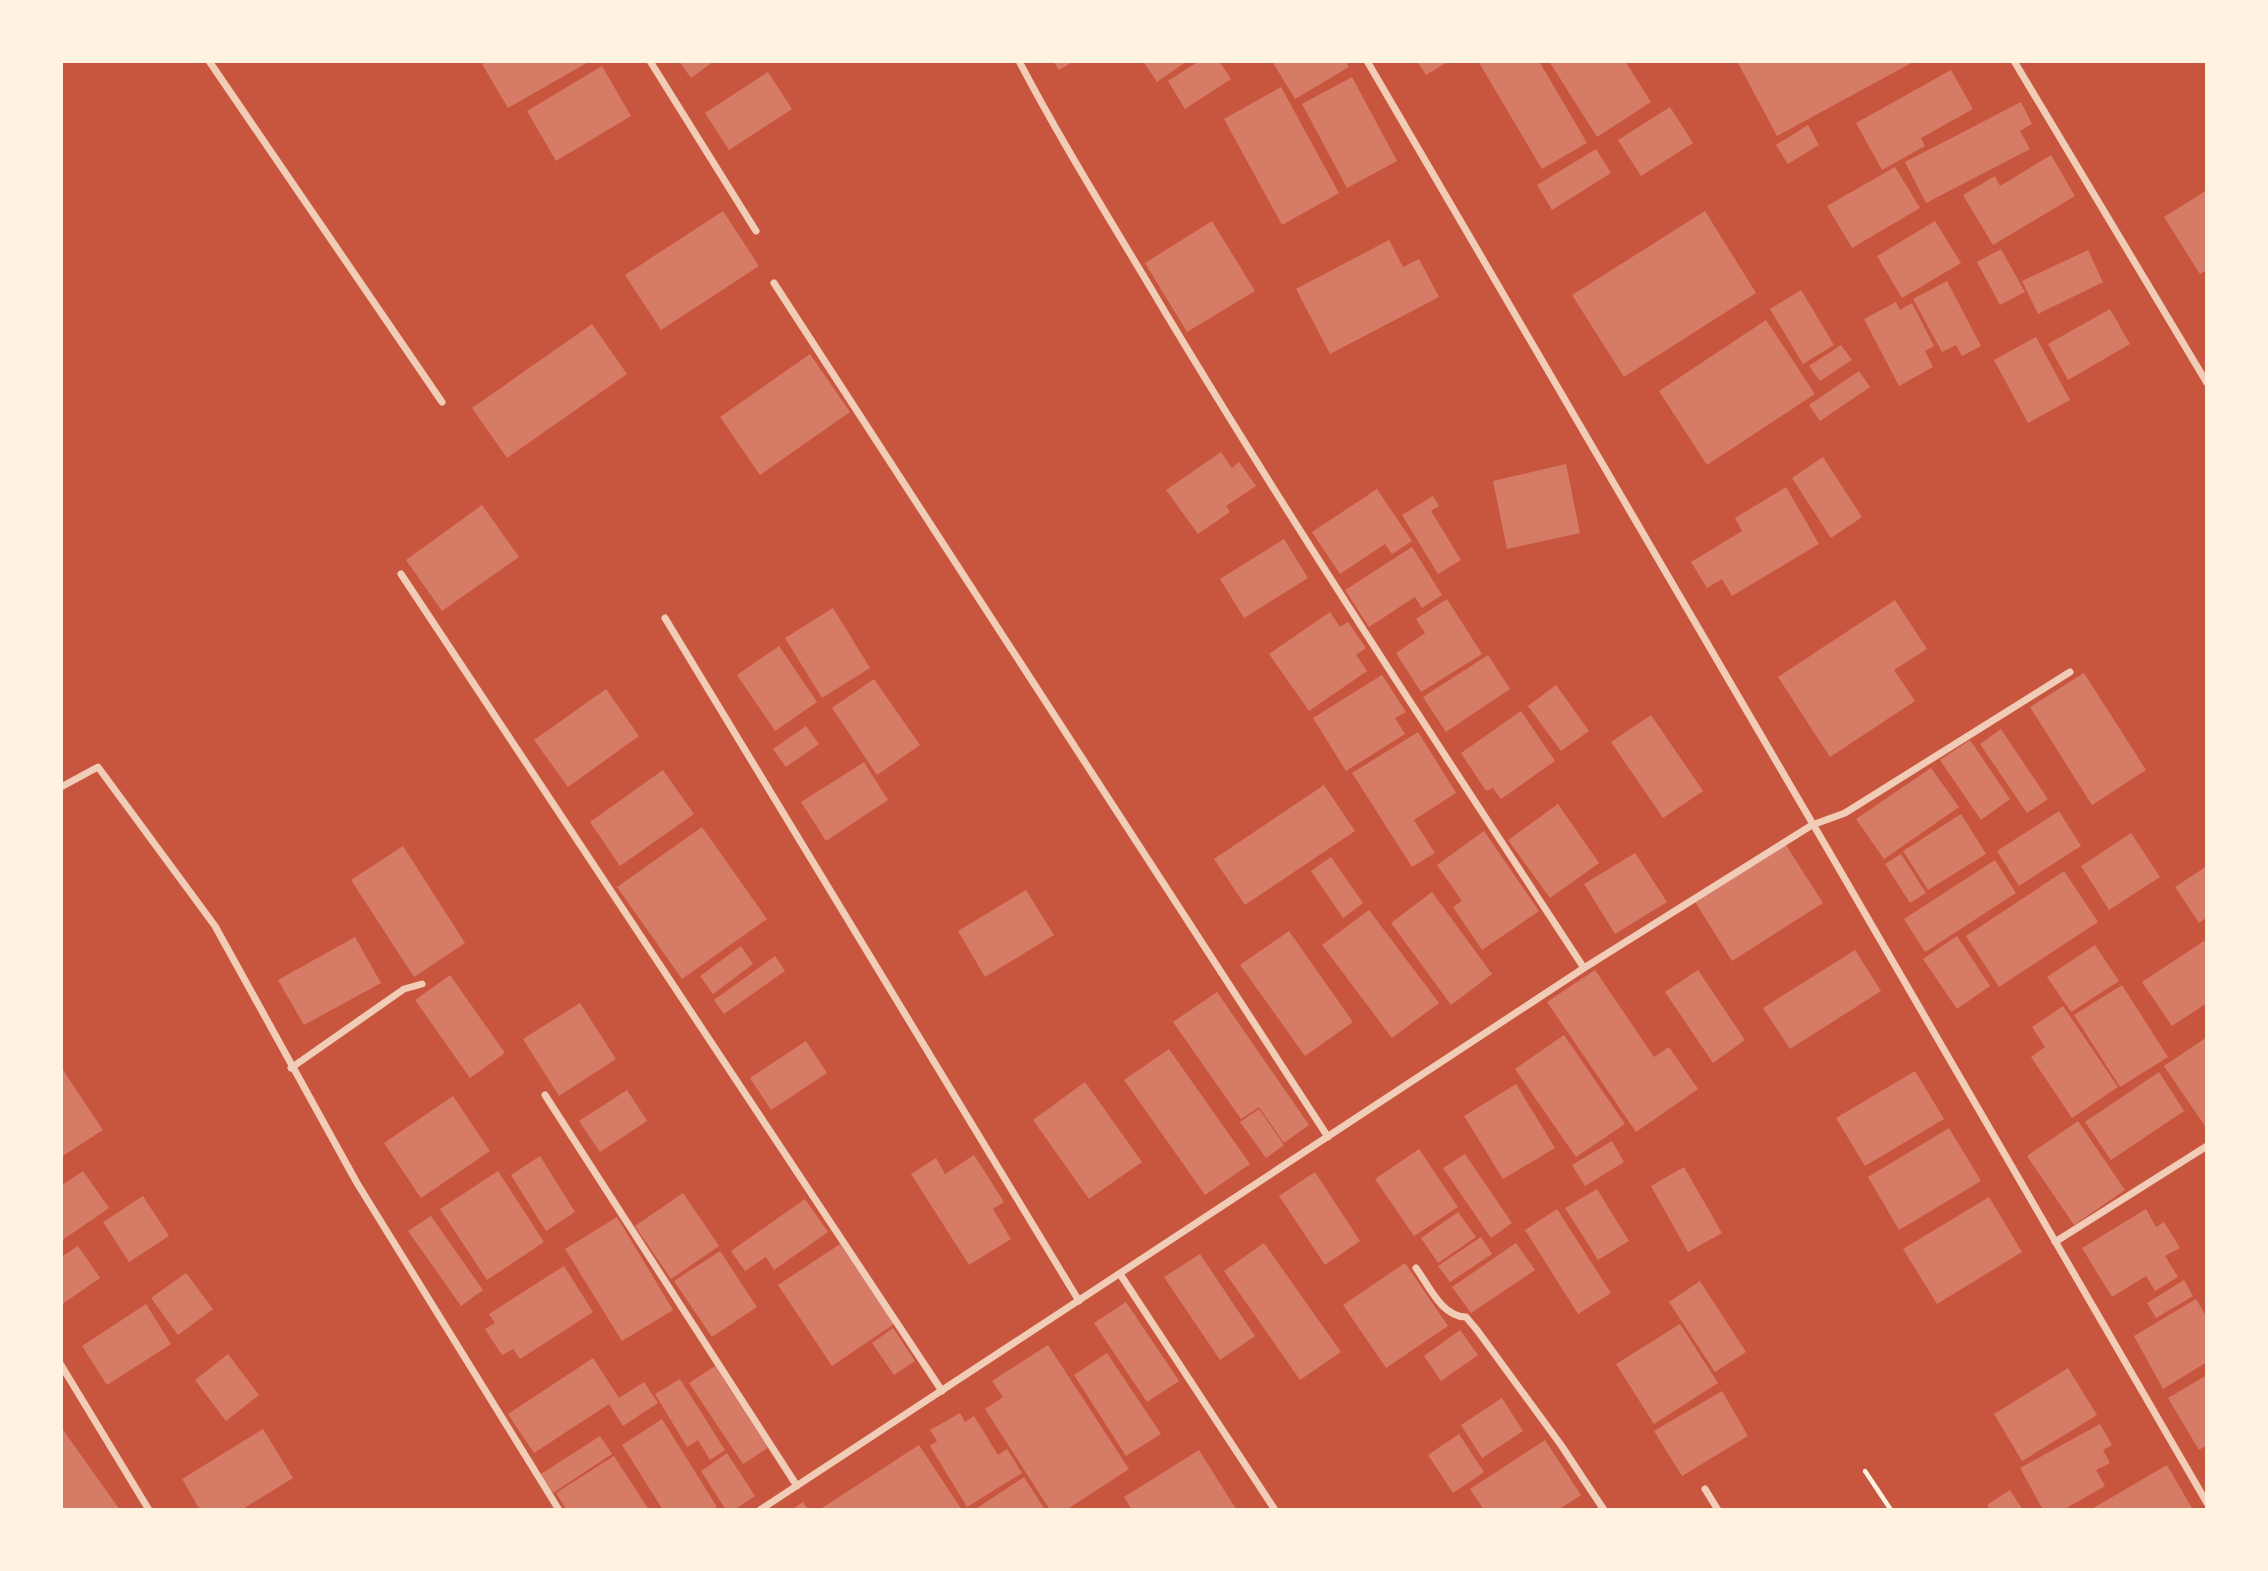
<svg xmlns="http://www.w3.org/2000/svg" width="2268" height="1571" viewBox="0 0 2268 1571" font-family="'PT Sans',sans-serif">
<rect width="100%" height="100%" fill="#c8553d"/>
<path fill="#d67c66" d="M488,61h102l-82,47 -26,-44z
M679,61h35l-23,17z
M1053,61h21l-15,9z
M1143,61h44l-30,21z
M1199,61h20l12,18 -46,30 -17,-28z
M1272,61h74l3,6 -54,32z
M1417,61h32l-23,14z
M1478,61h61l48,82 -45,26z
M1549,61h76l26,41 -54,35z
M1737,61h178l-138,75z
M602,66l29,50 -75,45 -29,-50z
M1951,70l22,39 -52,29 4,8 -43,24 -26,-47z
M768,72l24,37 -63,41 -24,-37z
M1352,77l45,84 -50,27 -45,-84z
M1281,87l58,106 -57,32 -58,-106z
M2021,102l11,22 -12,7 10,18 -104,54 -21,-41z
M1670,107l23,36 -52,33 -23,-36z
M1808,125l11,20 -31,19 -12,-19z
M1596,149l15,24 -59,37 -15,-25z
M2051,155l24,41 -82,49 -30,-50 32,-19 5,10z
M1895,167l25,41 -68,40 -25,-42z
M2207,190v80l-7,4 -36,-57z
M723,211l36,55 -98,64 -36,-55z
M1705,211l51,82 -132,84 -52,-82z
M1212,221l43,70 -68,41 -42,-69z
M1935,221l26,42 -59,35 -25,-42z
M1389,240l14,27 16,-8 20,38 -109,57 -34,-65z
M2001,249l24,43 -25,13 -23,-43z
M2088,250l15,32 -65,32 -16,-33z
M1947,281l34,65 -19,10 -6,-11 -14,7 -29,-53z
M1801,290l33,55 -31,19 -33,-55z
M1896,302l4,8 12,-7 22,43 -9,5 8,16 -34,19 -35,-67z
M2110,309l20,35 -62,36 -20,-36z
M1766,320l49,74 -108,71 -48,-74z
M592,324l35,50 -120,84 -35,-50z
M2036,337l34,63 -42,23 -34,-63z
M1841,345l11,15 -32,21 -11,-15z
M810,354l40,58 -90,63 -40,-58z
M1859,371l11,16 -50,34 -11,-16z
M1221,452l11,16 7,-6 17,24 -30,20 4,6 -32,22 -32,-44z
M1823,457l39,60 -31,21 -39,-60z
M1566,464l14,69 -73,16 -14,-68z
M1786,487l33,57 -87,52 -10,-17 -15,9 -16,-26 51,-31 -7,-13z
M1377,489l35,52 -20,13 -7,-10 -45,30 -28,-42z
M1433,496l6,10 -8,5 30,49 -23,14 -36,-59z
M482,505l37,52 -77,54 -36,-51z
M1284,539l24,39 -64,40 -24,-39z
M1412,547l30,48 -20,13 -7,-11 -46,30 -24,-37z
M1447,599l35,55 -61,38 -25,-39 29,-20 -9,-14z
M1895,600l32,49 -33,21 21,31 -85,56 -52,-80z
M833,608l37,60 -48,30 -37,-60z
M1330,612l10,15 8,-5 18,26 -10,7 11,16 -58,40 -40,-57z
M779,646l38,56 -42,29 -38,-56z
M1488,655l22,34 -64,43 -23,-35z
M2084,673l62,97 -54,35 -62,-98z
M1382,675l24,37 -11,6 10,16 -59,37 -33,-53z
M874,679l46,66 -43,30 -45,-67z
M1556,685l33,46 -28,20 -33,-45z
M606,689l33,47 -71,51 -34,-47z
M1521,711l34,50 -54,38 -8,-11 -7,3 -25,-38z
M1651,715l52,76 -40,27 -52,-76z
M806,726l13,18 -33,23 -13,-18z
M2001,729l47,70 -21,14 -47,-69z
M1418,732l38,61 -42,27 21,33 -23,14 -60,-94z
M1970,740l40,59 -29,21 -41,-60z
M864,762l24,38 -62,41 -25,-39z
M1931,768l28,39 -75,52 -28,-40z
M663,770l31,44 -74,52 -30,-44z
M1324,785l31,46 -110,74 -31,-46z
M1558,804l41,59 -49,35 -42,-58z
M2059,811l22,35 -62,40 -22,-35z
M1961,814l25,40 -58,36 -25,-39z
M702,827l65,92 -85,60 -65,-92z
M1484,831l55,80 -57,39 -29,-43 9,-6 -25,-36z
M2131,833l29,44 -51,33 -28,-44z
M1786,845l37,58 -91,58 -37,-59z
M403,846l62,97 -51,34 -63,-97z
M1635,853l32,49 -52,32 -31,-50z
M1901,854l25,39 -16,10 -25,-39z
M1331,857l32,46 -20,15 -32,-47z
M1995,860l21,33 -91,59 -21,-33z
M2207,866v51l-8,6 -24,-36z
M2064,871l34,51 -99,65 -33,-51z
M1026,890l28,45 -69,42 -27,-46z
M1432,892l60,82 -41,31 -60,-82z
M1369,910l70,93 -47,35 -70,-93z
M1289,931l64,91 -48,34 -65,-91z
M1957,936l33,50 -33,23 -34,-50z
M355,937l26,46 -77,42 -26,-45z
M2207,939v64l-35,23 -30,-44z
M2095,945l24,36 -48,31 -24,-35z
M741,946l12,18 -40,30 -13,-18z
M1855,950l26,41 -91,58 -27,-41z
M775,956l10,15 -61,43 -10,-14z
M1595,970l59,87 15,-10 29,42 -62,43 -89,-130z
M1698,970l47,70 -32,23 -48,-71z
M450,975l55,78 -35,25 -55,-78z
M2122,985l46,72 -48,30 -46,-72z
M1217,992l92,133 -25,18 -25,-36 -18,12 -68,-97z
M580,1003l36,56 -57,37 -36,-57z
M2063,1006l55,81 -46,31 -41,-61 14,-10 -13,-20z
M1564,1035l61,89 -49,33 -61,-88z
M2207,1037v92l-43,-63z
M806,1041l21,32 -56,37 -21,-32z
M1169,1049l81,115 -45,31 -81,-115z
M61,1067l42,63 -42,27z
M1915,1071l29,48 -79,47 -29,-48z
M2159,1072l25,39 -73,49 -26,-38z
M1085,1082l57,80 -53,37 -56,-79z
M1516,1084l39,64 -52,31 -39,-63z
M627,1090l20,31 -47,31 -21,-31z
M453,1096l37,55 -69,47 -37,-55z
M1259,1109l25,36 -18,13 -26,-36z
M2078,1121l47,69 -51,35 -47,-69z
M1949,1128l32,53 -82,49 -31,-53z
M1612,1141l12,21 -39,24 -13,-21z
M1419,1149l39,58 -44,29 -39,-57z
M1465,1154l47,69 -21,15 -48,-70z
M974,1155l30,47 -11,7 18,30 -42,26 -58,-91 25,-16 9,16z
M540,1156l35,56 -29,19 -35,-56z
M1684,1167l38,66 -34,19 -37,-66z
M83,1171l26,37 -48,33v-55z
M498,1171l46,71 -57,38 -47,-71z
M1315,1172l45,69 -35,24 -46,-69z
M1597,1189l32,52 -31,19 -33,-52z
M683,1193l36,53 -48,33 -36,-53z
M143,1196l26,40 -40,26 -26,-40z
M1989,1197l33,55 -85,52 -34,-55z
M805,1199l23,33 -54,38 -8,-13 -21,14 -14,-20z
M1557,1209l54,84 -33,21 -53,-84z
M2146,1209l10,18 8,-5 16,26 -15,8 13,21 -23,14 -9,-15 -34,21 -30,-49z
M1458,1212l18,25 -38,26 -17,-25z
M431,1216l52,74 -22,16 -53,-75z
M617,1217l56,93 -51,31 -57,-92z
M1481,1237l11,17 -42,28 -12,-16z
M1264,1243l77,109 -41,28 -76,-109z
M1516,1243l19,27 -64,43 -19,-26z
M840,1244l54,80 -62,42 -54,-81z
M78,1246l22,32 -39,27v-48z
M720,1251l37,56 -45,30 -38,-56z
M1200,1254l55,82 -35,24 -56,-83z
M1405,1263l43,63 -62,42 -43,-63z
M564,1266l29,46 -73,47 -7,-10 -11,6 -17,-26 10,-6 -6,-9z
M186,1273l27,36 -35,26 -27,-37z
M2184,1280l9,16 -37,22 -9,-15z
M1700,1281l46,71 -31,20 -46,-70z
M2196,1299l11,19v44l-44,27 -29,-53z
M1126,1302l53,79 -32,21 -53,-79z
M146,1304l25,40 -64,41 -25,-39z
M1680,1324l38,59 -64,41 -38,-60z
M893,1328l22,33 -21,14 -22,-32z
M1460,1330l18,25 -37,26 -17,-25z
M1048,1345l81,124 -63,41h-16l-65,-101 18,-12 -11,-16z
M1107,1353l54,81 -35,22 -52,-81z
M228,1354l31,41 -33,26 -31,-41z
M593,1358l26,40 25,-16 14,21 -35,23 -14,-22 -75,49 -26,-39z
M715,1366l53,82 -25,16 -54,-81z
M2068,1368l29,47 -75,46 -28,-47z
M2207,1375v70l-8,5 -31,-52z
M680,1379l45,71 -15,10 -12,-20 -11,7 -32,-53z
M1722,1391l26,45 -66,40 -28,-45z
M1502,1398l21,33 -41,27 -21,-33z
M960,1413l5,9 9,-6 24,39 9,-6 15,24 -55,34 -37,-61 7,-5 -7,-11z
M662,1419l55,88 -4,3h-50l-41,-65z
M2100,1424l12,21 -9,5 7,13 -14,7 9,16 -42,24h-20l-23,-42z
M61,1427l59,83h-59z
M263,1429l30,49 -52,32h-41l-18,-31z
M1459,1434l25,38 -31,21 -25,-38z
M600,1436l12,18 -59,39 -12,-19z
M1545,1440l36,55 -23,15h-74l-14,-21z
M919,1445l43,65h-143z
M1199,1450l37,59 -104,1 -8,-13z
M727,1453l28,43 -21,14h-8l-25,-39z
M614,1456l35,54h-82l-11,-17z
M2167,1465l26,45h-103z
M1024,1477l21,33h-71z
M2010,1490l13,20h-33l-3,-5z
M803,1502l5,8h-17z"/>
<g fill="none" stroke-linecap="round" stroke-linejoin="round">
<path stroke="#fff3e0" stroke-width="4.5" d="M1865,1471l26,39"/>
<path stroke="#f1ccb7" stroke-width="7" d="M209,61l233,341
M650,61l106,170
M1019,61c45,86 97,168 146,251 134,223 277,439 419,656
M1367,61c282,479 561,961 840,1442
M2014,61l193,322
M774,283l554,854
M401,574l541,817
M665,618l414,683
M61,787l37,-20 117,159 142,257 202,327
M291,1068l113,-79 18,-5
M545,1095l252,391
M2055,1242l152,-96
M1416,1268c13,18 26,49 50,49l11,13 84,115 43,65
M1120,1274l155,236
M61,1365l88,145
M1705,1489l13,21
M760,1510l824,-542 228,-143 33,-12 225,-141"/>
</g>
<rect width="2268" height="1571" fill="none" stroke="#fff3e0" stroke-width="126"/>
</svg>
